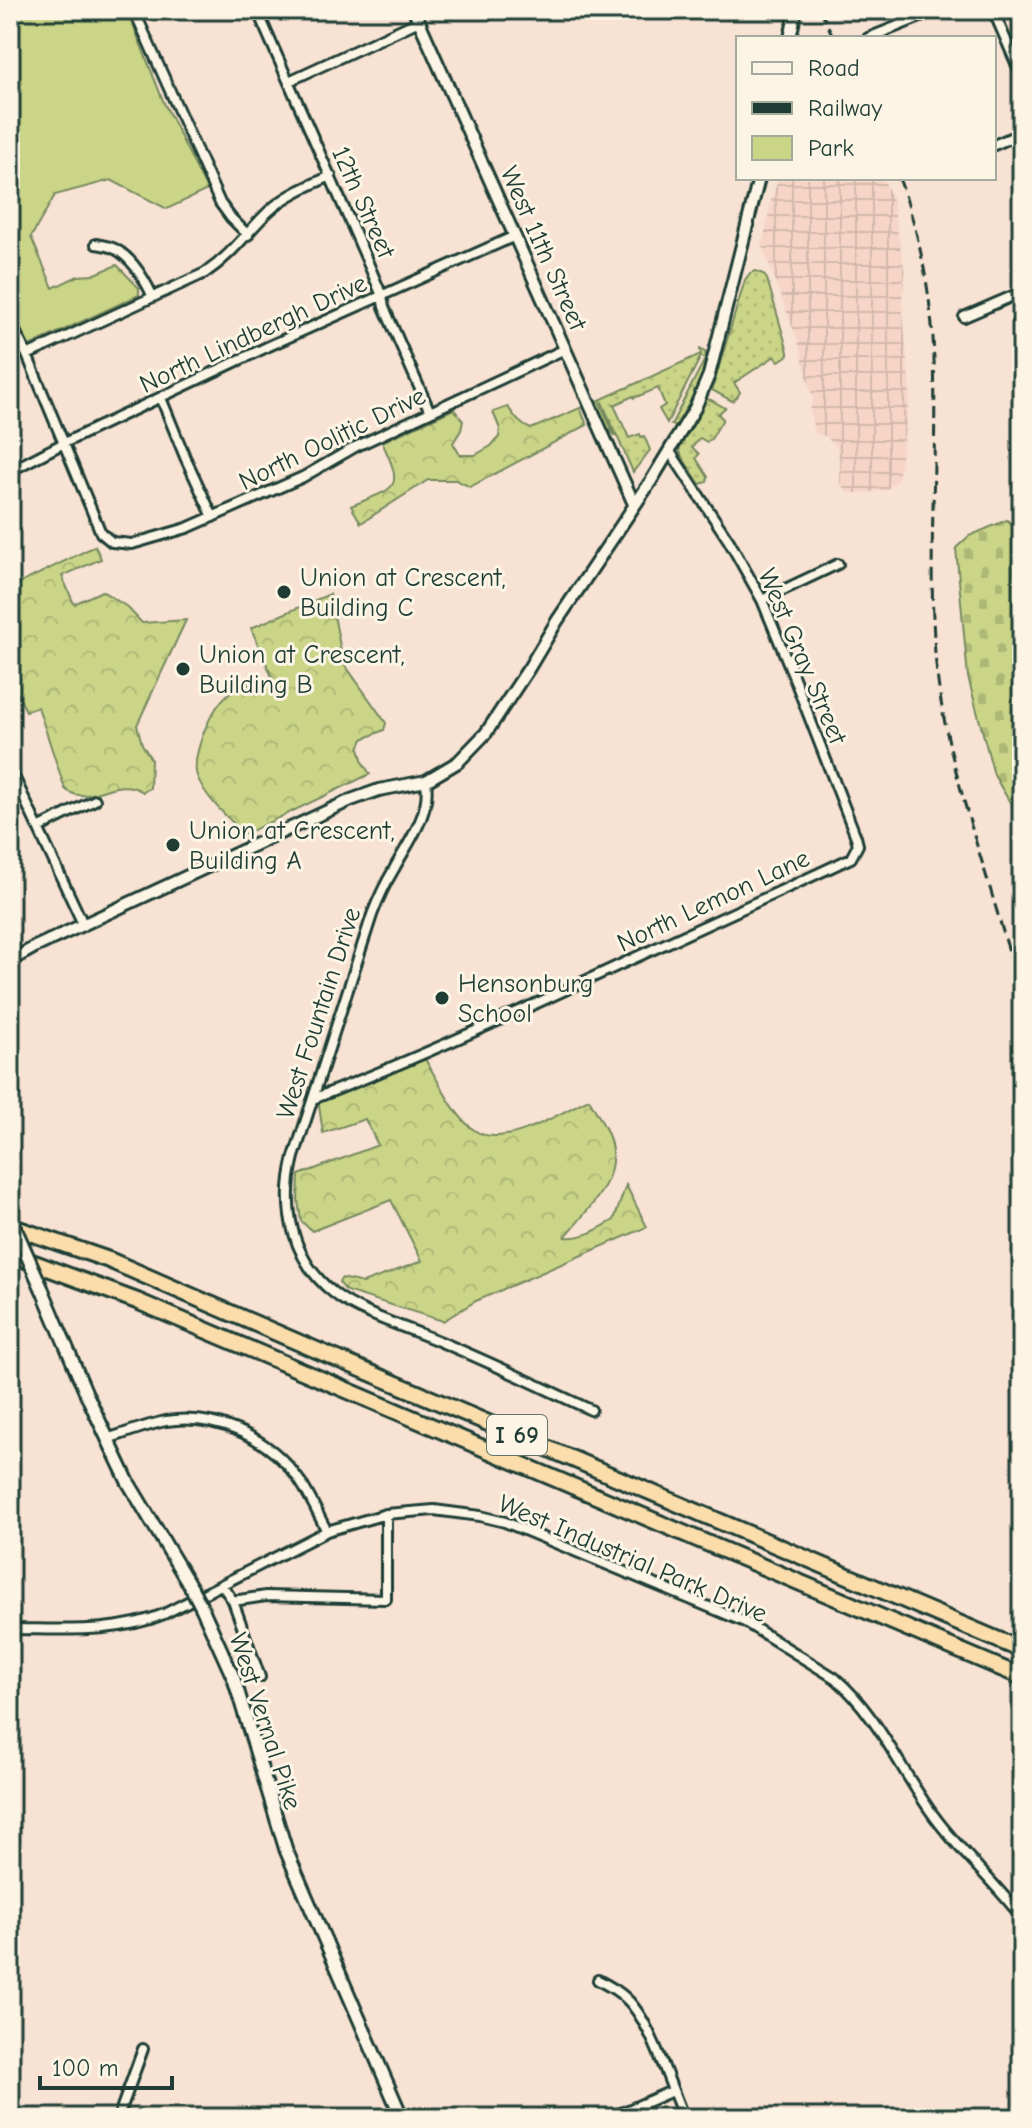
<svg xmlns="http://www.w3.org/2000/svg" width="1032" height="2128" viewBox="0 0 1032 2128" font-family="'Comic Neue',sans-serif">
<defs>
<pattern id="industrial-grid" width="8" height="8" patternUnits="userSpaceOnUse" patternTransform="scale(2)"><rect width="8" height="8" fill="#f6d5c7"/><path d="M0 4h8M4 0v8" fill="none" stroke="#d2b8ac"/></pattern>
<pattern id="grass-dots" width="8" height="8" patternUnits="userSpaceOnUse" patternTransform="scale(2)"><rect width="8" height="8" fill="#cbd588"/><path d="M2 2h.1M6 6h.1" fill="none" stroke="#aeb876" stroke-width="1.8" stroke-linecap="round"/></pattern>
<pattern id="forest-crowns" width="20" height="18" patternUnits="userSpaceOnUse" patternTransform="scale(2)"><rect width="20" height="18" fill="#cbd588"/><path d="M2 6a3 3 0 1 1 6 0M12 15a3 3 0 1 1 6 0" fill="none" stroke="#aeb876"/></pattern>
<pattern id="cemetery-stones" width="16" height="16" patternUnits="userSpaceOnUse" patternTransform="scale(2)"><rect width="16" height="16" fill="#cbd588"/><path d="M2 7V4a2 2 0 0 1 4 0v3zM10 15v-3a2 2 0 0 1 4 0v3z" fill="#aeb876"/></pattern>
</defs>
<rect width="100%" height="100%" fill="#f8e2d3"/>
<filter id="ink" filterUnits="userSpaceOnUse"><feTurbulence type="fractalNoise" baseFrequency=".0125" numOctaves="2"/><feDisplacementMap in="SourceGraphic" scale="16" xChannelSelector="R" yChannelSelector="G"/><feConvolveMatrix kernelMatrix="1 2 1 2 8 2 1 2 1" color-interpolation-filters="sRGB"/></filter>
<g filter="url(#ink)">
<path fill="url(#industrial-grid)" d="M779,178h104l9,20 13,75 -3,27 8,93 -12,87 -12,10 -23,3h-16l-7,-9v-21l-3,-16 -12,-11 -11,-3 -4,-23 3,-11 -14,-54 -37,-99 10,-49z"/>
<path fill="url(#grass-dots)" stroke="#75895e" stroke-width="2" d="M756,271l7,3 4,5 21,73v3l-9,6 -4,-5 -41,27 6,9 -3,5 -5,4 -20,-11 33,-110 5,-7z
M700,349l5,3c6,23 -13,52 -25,72l-3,2 -6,-1 34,-66 -4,-3 -34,67 -8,-14 6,-4 -7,-17 -24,10 -1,-2 -19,9 15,33 11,-4 1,3 3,-1 6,14 -17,22 -31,-70 -2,1 15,33 -6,-7 -3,1 -13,-27 108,-49z
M706,399l5,1 14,8 -7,6 5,5 -12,20 -4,3 -7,-4 -8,9 7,7 -3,4 12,19 -1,5 -7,2 -18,-27 -3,-9z"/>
<path fill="url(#forest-crowns)" stroke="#75895e" stroke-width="2" d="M508,407c7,10 11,17 23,22l49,-21 7,17 -117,62 -14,-7h-28l-67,43 -10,-17c45,-19 54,-15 31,-64l72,-33 9,12 -2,9 -8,13 7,12h15l16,-9 8,-9 1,-8 -7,-17z
M95,546l6,13 -39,17 12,28 28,-13 25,16 15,16 44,-3 -49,105 5,19 9,15 -1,29 -7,4c-29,-19 -54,17 -78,-3l-27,-82 -12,4 -16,-32v-91z
M330,594l13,68 43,61 -2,7 -21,9 -4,9 4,15 7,11 -125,60c-17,-16 -39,-35 -48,-58 -6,-15 9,-53 18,-66 7,-12 20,-23 32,-29l4,8 22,-10 -22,-51z
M425,1059c13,21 29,57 49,71 29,21 87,-18 115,-31 6,11 13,22 18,33 19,44 -17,74 -42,105 18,2 33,-8 49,-17l12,-35 21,42 -171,74 -33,20 -97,-30 -7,-9 3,-4 21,5 59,-22 -31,-61 -79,31 -11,-10 -3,-21 1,-25 79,-30 -13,-26 -42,14 -5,-34z"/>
<path fill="url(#cemetery-stones)" stroke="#75895e" stroke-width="2" d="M1007,520l15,13v290l-28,-48 -26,-98 -12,-129 13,-12z"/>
<path fill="#cbd588" stroke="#75895e" stroke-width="2" d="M10,10h117l37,93 43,87 -40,19 -56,-29 -56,15 -24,42 22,51 25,-12 15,-1 24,-10 22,23v7l-112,52 -17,-37z"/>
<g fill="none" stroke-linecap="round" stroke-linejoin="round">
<defs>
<path id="minor" d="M134,10l86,193 11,15 17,17
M257,10l109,248 16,38 2,11 46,105
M993,10l29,67
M868,38l70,-28
M289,81l130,-60
M994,145l28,-12
M96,244c6,1 14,2 19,5 18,9 30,31 38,48
M964,317l58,-25
M10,321l17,34 74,178 11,9 20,2 55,-16 116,-51 52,-30 210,-98
M27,355l178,-82c28,-19 41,-40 64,-62 17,-16 41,-26 62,-35
M161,398l24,59 28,60
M10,471l54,-28 205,-97 246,-110
M762,600l76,-36
M10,768l73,156
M426,781c5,33 -17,60 -32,88 -9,15 -16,30 -22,46l-78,242c-13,51 -2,104 41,137 25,20 76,35 106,48 51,21 100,45 150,68
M38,828l57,-28
M313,1099c108,-42 212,-90 317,-139 74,-34 147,-67 221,-102l7,-13 -2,-8 -67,-172 -27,-65 -33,-59 -60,-91
M107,1439c19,-6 39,-14 59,-18 49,-8 102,16 131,56 12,16 20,36 30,54l59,-17 48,-4 46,6 25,6 240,100 90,56c44,38 65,92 99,138 27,37 61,66 88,102
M222,1585l11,16 33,-5 120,3v-85
M233,1601l27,76
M10,1629c52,0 106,5 154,-15l163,-83
M598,1980c13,7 26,14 35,26 21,26 37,80 51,112
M118,2118l25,-69
M610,2118l62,-27"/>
<path id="tertiary" d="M414,10l220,494
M790,38l6,-28
M10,961l25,-14 316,-147 28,-10 47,-9 32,-19 28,-29 43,-65 28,-47 94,-140 44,-73 14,-33 50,-197"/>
<path id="secondary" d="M42,1289l44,104 42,89 64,107
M202,1608l32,71 52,171 116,268"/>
<path id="motorway" d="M10,1226l99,34 191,83 722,307
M10,1254l127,47 885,376"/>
</defs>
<use href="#minor" stroke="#1f3d34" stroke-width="14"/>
<use href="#tertiary" stroke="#1f3d34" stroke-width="16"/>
<use href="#secondary" stroke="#1f3d34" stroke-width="17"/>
<use href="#motorway" stroke="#1f3d34" stroke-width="20"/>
<use href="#minor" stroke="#fcf5e5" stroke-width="8"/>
<use href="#tertiary" stroke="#fcf5e5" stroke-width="10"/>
<use href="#secondary" stroke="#fcf5e5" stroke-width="11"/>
<use href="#motorway" stroke="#faddab" stroke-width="14"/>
<path stroke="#1f3d34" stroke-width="3" stroke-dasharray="12 6" stroke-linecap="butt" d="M820,10l14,28
M899,178c19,51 30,105 34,160 6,105 -6,210 2,315 5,67 24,132 43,196 15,48 29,97 44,145"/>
<defs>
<path id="secondary-bridge" d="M10,1217l32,72
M192,1589l10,19"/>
</defs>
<use href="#secondary-bridge" stroke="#1f3d34" stroke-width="17" stroke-linecap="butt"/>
<use href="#secondary-bridge" stroke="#fcf5e5" stroke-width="11"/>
</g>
</g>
<g fill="#1f3d34" stroke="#fcf5e5" stroke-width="3">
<circle cx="284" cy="592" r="8"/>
<circle cx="183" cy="669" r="8"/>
<circle cx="173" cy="845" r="8"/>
<circle cx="442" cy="998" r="8"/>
</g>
<g text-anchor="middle" stroke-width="6" stroke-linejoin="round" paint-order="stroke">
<rect fill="#fcf5e5" stroke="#617469" stroke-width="2" x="487" y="1415" width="60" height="40" rx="6"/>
<g font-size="24" font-weight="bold" fill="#1f3d34">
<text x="517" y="1443">I 69</text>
</g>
<g font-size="26" fill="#1f3d34" stroke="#fcf5e5">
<text transform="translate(364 202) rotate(66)" y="9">12th Street</text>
<text transform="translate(544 248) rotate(66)" y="9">West 11th Street</text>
<text transform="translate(253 333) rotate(-25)" y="9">North Lindbergh Drive</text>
<text transform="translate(332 438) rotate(-26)" y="9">North Oolitic Drive</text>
<text transform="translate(803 656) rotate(67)" y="9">West Gray Street</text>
<text transform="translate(713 900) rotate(-25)" y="9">North Lemon Lane</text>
<text transform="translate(318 1013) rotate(-72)" y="9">West Fountain Drive</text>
<text transform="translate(633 1558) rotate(23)" y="9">West Industrial Park Drive</text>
<text transform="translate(266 1721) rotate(72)" y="9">West Vernal Pike</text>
</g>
<g font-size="26" fill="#1f3d34" stroke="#fcf5e5" text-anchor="start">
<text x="300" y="586">Union at Crescent,<tspan x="300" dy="30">Building C</tspan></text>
<text x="199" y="663">Union at Crescent,<tspan x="199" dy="30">Building B</tspan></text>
<text x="189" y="839">Union at Crescent,<tspan x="189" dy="30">Building A</tspan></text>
<text x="458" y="992">Hensonburg<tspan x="458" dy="30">School</tspan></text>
</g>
</g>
<rect width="1032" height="2128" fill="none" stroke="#fcf5e5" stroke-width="40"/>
<rect x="20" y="20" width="992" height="2088" fill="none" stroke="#1f3d34" stroke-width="3" filter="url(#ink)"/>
<rect x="736" y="36" width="260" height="144" fill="#fcf5e5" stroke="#a4ab9e" stroke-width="2"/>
<rect x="752" y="62" width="40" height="12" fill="#fcf5e5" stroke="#a4ab9e" stroke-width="2"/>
<text x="808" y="76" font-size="24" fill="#1f3d34">Road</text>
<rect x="752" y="102" width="40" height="12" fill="#1f3d34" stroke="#a4ab9e" stroke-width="2"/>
<text x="808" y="116" font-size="24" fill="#1f3d34">Railway</text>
<rect x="752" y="136" width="40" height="24" fill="#cbd588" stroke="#a4ab9e" stroke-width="2"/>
<text x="808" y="156" font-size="24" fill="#1f3d34">Park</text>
<path d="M40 2076v12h132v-12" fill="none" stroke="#1f3d34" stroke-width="4"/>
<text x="52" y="2076" font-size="24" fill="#1f3d34" stroke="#fcf5e5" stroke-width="6" paint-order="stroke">100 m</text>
</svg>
